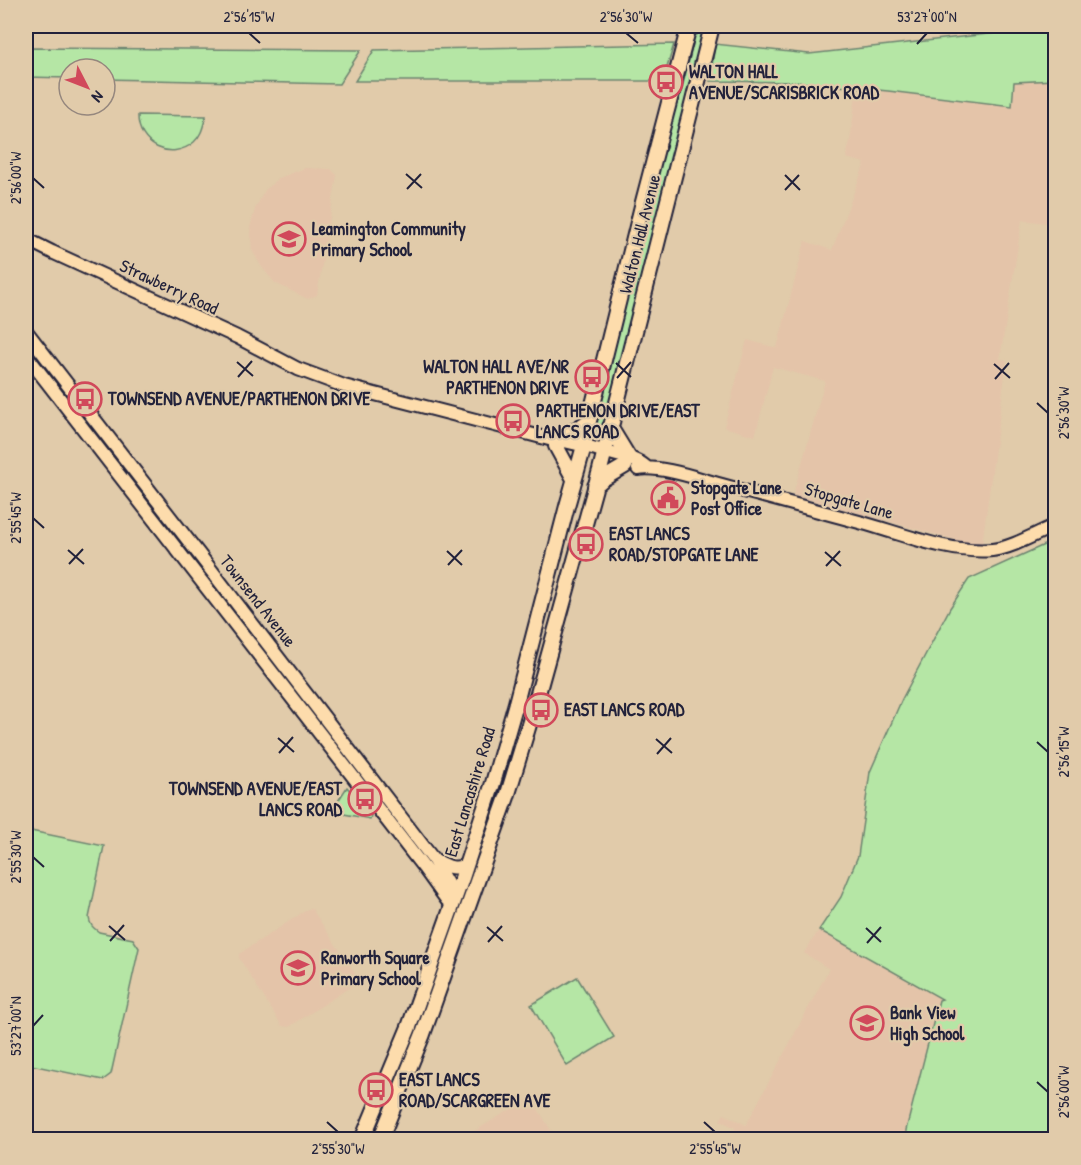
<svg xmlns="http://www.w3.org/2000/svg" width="1081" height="1165" viewBox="0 0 1081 1165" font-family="'Patrick Hand',sans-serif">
<rect width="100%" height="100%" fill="#e1cbaa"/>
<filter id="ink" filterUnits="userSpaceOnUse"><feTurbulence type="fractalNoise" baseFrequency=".0167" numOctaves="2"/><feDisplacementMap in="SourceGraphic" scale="12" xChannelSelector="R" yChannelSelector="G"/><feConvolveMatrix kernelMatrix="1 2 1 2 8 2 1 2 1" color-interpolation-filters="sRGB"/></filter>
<g filter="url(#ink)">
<path fill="#e4c4a9" d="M1055,80v144l-33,-4 -22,139 7,1 -25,185 -19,-3 -170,-47 32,-114 -52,-14 -18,69 -31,-9 23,-87 30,8 28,-107 27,9 33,-87 -19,-5 4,-17 7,-53 155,18 2,-24z
M305,168l26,1 6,6 -20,120 -9,4 -33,-16 -14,-17 -9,-16 -2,-22 5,-19 10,-19 14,-12z
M308,909h4l46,69 -3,6 -66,43 -7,-1 -43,-68v-4z
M819,930l124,69 -4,1 -33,130v9h-176l5,-11 -15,-8 4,-6 22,11 83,-156 -25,-16z
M531,1097l25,42h-95l2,-1z"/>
<path fill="#b5e6a5" stroke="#6c8470" stroke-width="1.5" d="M1055,32v48l-41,2 -2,24 -124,-15 -90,-9 -88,-1 5,-37 94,10 188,-21z
M700,33l3,3 -87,352 -16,49 -10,-3 81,-317 9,-21 15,-60z
M674,44l-11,37h-308l19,-31z
M26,48l335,2 -22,34 -234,-5v-10h-36v9l-43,-1z
M138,115l68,1c-3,10 -4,19 -12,26 -23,20 -57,3 -56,-27z
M1055,540v599h-149v-9l33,-130 3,-1 -123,-69 22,-33 17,-41 12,-84 32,-73 48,-91 19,-29z
M273,658l117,151 -5,4 -117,-151z
M347,787l24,29 -1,3 -26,-5 -6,-13z
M26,830l78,16 -15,72c1,7 4,10 10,14l34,7 6,9 -28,126 -8,6 -77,-16z
M577,977l37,60 -47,29 -36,-61z"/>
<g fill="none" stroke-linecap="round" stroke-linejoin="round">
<defs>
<path id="major" d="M26,239l26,13 185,85 61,32 46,17 205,53c20,1 38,8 57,13 13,4 29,5 40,15
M26,331l172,222 235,306 22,38
M26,355l398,513 23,32 6,4
M638,469c23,-4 61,10 84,16 47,13 94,25 141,38 39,11 89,31 129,27 20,-2 45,-17 64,-25
M433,859c12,6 21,13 34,5"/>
<path id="highway" d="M610,427l19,31
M560,440l29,-19
M556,446l18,33
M595,486l8,-7 22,-13
M362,1140l47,-113 53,-149 31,-95 23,-80 51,-197 17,-60 5,-25 54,-219 46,-176
M380,1140l43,-106 84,-237 27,-89 66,-238 112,-444"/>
</defs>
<use href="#major" stroke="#22223b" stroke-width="16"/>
<use href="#highway" stroke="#22223b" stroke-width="18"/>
<use href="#major" stroke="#fddcac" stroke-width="12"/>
<use href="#highway" stroke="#fddcac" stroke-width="14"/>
</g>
</g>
<path fill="none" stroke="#22223b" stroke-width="2" d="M249,33l11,10M626,33l12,10M917,44l10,-11M406,174l16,14M785,175l15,15M33,178l11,10M407,189l14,-15M785,190l14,-15M237,362l16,14M616,363l15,14M994,364l16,14M238,377l14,-16M617,378l14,-16M995,379l14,-16M1037,403l11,10M33,518l11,10M68,550l16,14M447,551l15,14M825,552l16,14M69,564l14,-15M448,565l14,-15M826,566l14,-15M278,738l16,14M656,739l16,14M1037,742l11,10M279,753l14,-16M657,754l14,-16M33,857l11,10M109,926l16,14M487,927l16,14M866,928l15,14M110,941l14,-16M488,942l14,-16M867,943l14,-16M33,1026l10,-11M1037,1082l11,10M327,1122l11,10M704,1122l11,10"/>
<defs>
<symbol id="bus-ring" viewBox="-11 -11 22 22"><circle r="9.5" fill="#e1cbaa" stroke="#d1495b" stroke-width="1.5"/><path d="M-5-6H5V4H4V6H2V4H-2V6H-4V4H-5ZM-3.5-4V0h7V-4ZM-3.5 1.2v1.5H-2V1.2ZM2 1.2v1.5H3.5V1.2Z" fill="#d1495b"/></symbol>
<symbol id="school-ring" viewBox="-11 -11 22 22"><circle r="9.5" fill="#e1cbaa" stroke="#d1495b" stroke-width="1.5"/><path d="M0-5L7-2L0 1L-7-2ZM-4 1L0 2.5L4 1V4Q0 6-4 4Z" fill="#d1495b"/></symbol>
<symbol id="civic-ring" viewBox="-11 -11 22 22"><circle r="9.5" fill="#e1cbaa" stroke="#d1495b" stroke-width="1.5"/><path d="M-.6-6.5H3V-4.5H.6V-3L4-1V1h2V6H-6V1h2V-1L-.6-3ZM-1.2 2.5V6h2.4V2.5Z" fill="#d1495b"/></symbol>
</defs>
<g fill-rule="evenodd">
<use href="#bus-ring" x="647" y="63" width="38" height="38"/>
<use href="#school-ring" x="270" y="220" width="38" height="38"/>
<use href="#bus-ring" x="573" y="358" width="38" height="38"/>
<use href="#bus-ring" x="66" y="380" width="38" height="38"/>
<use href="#bus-ring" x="494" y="402" width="38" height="38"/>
<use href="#civic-ring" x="649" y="479" width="38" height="38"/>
<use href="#bus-ring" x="567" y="525" width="38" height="38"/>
<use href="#bus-ring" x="522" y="691" width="38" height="38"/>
<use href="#bus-ring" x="346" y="780" width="38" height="38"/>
<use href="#school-ring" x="279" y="949" width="38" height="38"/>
<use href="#school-ring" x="848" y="1004" width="38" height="38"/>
<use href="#bus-ring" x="357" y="1071" width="38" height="38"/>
</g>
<g text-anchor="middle" stroke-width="4.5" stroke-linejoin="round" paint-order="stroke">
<g font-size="18" font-weight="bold" fill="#22223b" stroke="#e1cbaa" text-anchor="start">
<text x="689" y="78">WALTON HALL<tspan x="689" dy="21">AVENUE/SCARISBRICK ROAD</tspan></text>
<text x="312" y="235">Leamington Community<tspan x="312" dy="21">Primary School</tspan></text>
<text x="569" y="373" text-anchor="end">WALTON HALL AVE/NR<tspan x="569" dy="21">PARTHENON DRIVE</tspan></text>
<text x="108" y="405">TOWNSEND AVENUE/PARTHENON DRIVE</text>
<text x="536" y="417">PARTHENON DRIVE/EAST<tspan x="536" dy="21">LANCS ROAD</tspan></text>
<text x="691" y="494">Stopgate Lane<tspan x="691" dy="21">Post Office</tspan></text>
<text x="609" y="540">EAST LANCS<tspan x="609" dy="21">ROAD/STOPGATE LANE</tspan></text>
<text x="564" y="716">EAST LANCS ROAD</text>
<text x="342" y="795" text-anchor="end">TOWNSEND AVENUE/EAST<tspan x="342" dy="21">LANCS ROAD</tspan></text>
<text x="321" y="964">Ranworth Square<tspan x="321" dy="21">Primary School</tspan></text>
<text x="890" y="1019">Bank View<tspan x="890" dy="21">High School</tspan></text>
<text x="399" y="1086">EAST LANCS<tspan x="399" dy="21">ROAD/SCARGREEN AVE</tspan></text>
</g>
<g font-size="18" fill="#22223b" stroke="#e1cbaa">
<text transform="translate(640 234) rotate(-76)" y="6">Walton Hall Avenue</text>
<text transform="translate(169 287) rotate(25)" y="6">Strawberry Road</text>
<text transform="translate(849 501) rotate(16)" y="6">Stopgate Lane</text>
<text transform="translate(258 601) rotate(52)" y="6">Townsend Avenue</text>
<text transform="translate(470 792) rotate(-73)" y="6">East Lancashire Road</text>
</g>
</g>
<rect width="1081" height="1165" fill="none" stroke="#e1cbaa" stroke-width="66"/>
<g transform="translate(87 87) rotate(132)"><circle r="28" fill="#e1cbaa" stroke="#95877e" stroke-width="1.5"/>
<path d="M0-4.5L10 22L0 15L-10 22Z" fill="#d1495b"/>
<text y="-9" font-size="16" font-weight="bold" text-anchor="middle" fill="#22223b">N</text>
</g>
<rect x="33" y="33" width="1015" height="1099" fill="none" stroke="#22223b" stroke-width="2"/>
<g font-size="15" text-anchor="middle" fill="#22223b">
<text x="249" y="22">2°56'15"W</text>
<text x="626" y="22">2°56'30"W</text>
<text x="927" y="22">53°27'00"N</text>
<text transform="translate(16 178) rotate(-90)" y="5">2°56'00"W</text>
<text transform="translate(1064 413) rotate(-90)" y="5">2°56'30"W</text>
<text transform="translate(16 518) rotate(-90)" y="5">2°55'45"W</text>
<text transform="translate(1064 752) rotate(-90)" y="5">2°56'15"W</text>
<text transform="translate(16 857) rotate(-90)" y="5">2°55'30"W</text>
<text transform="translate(16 1026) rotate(-90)" y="5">53°27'00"N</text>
<text transform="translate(1064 1092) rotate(-90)" y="5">2°56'00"W</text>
<text x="338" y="1154">2°55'30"W</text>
<text x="715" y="1154">2°55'45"W</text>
</g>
</svg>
